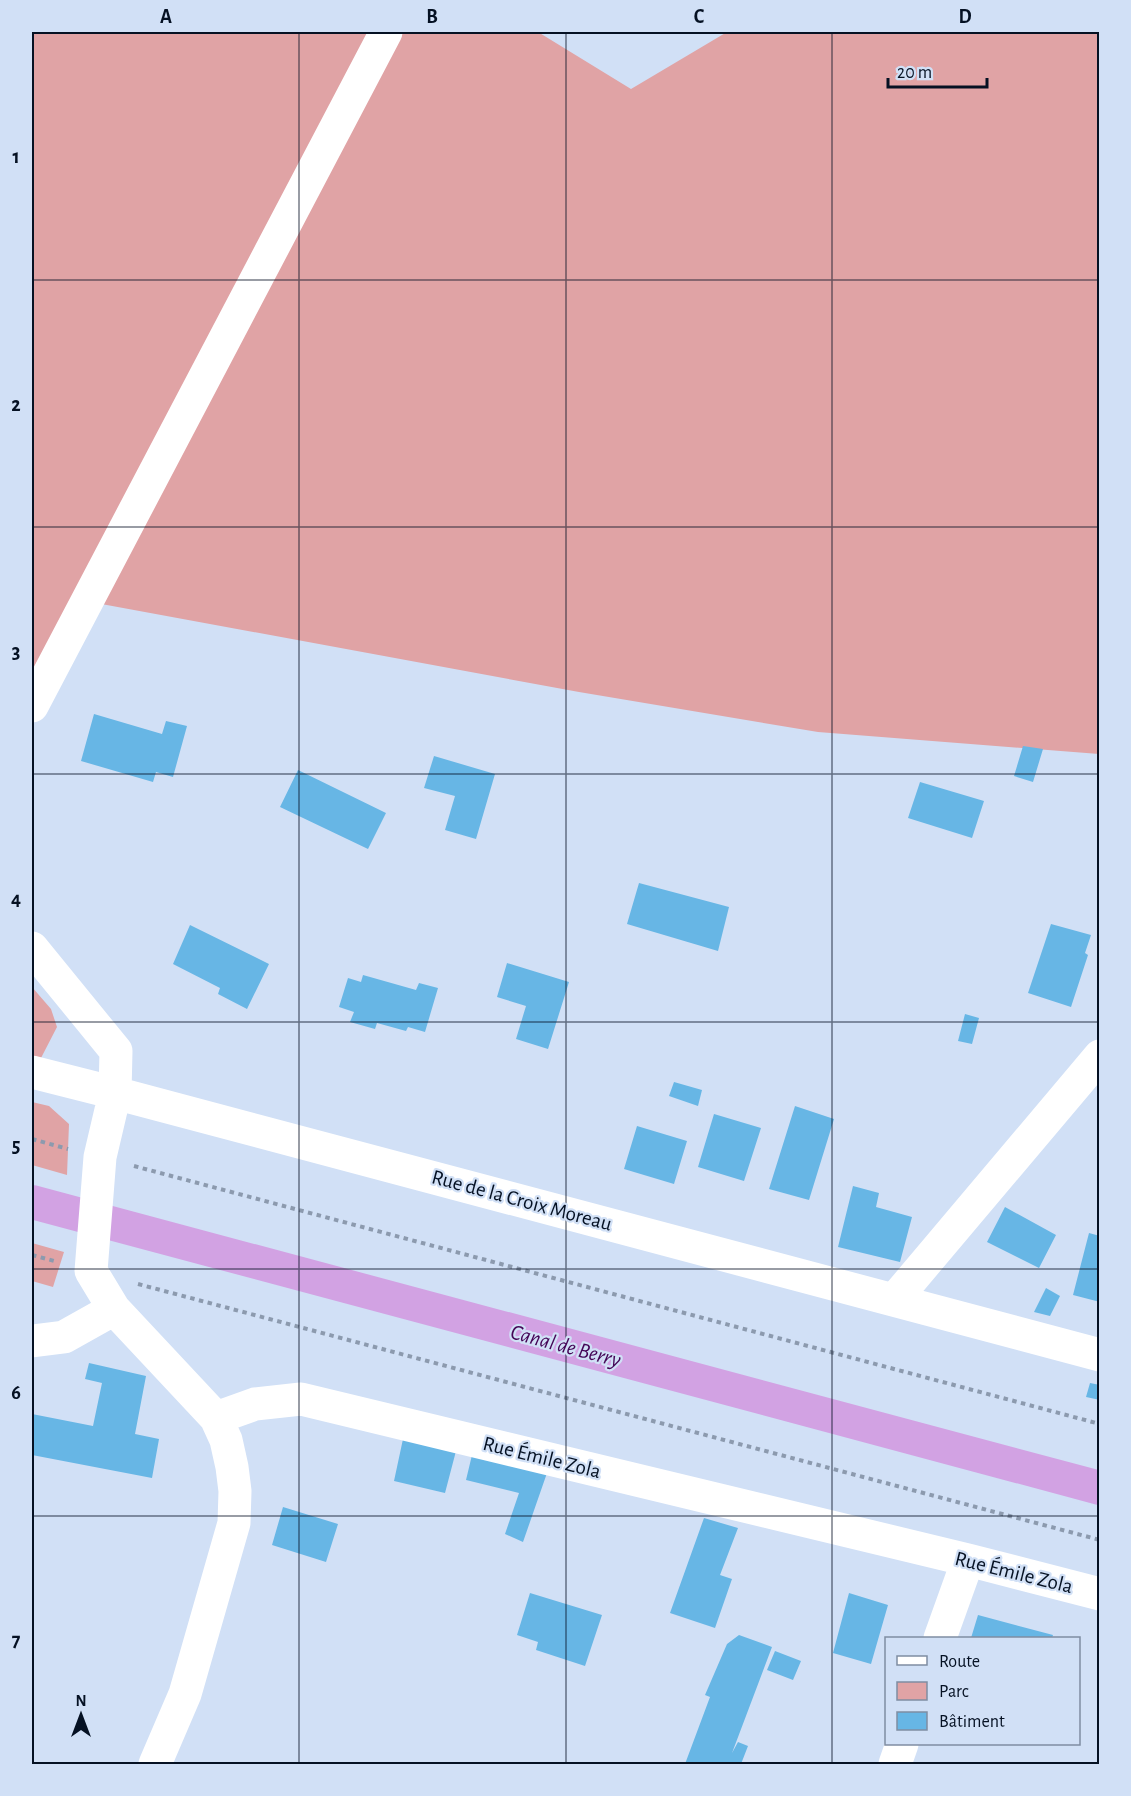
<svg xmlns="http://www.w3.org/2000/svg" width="1131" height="1796" viewBox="0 0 1131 1796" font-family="'Alegreya Sans',sans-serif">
<rect width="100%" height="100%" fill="#d1e0f6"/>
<path fill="#e0a3a5" d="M32,32h341l-341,650z
M399,32h139l93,57 96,-57h372v722l-281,-22 -239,-40 -483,-89z
M32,987l19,22 6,18 -16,31 -9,-2z
M32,1102l17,4 20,18 -2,51 -35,-10z
M32,1243l32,9 -11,35 -21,-6z"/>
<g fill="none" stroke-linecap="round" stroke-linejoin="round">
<path stroke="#d2a2e3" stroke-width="34" d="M32,1202l1068,286"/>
</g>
<path fill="#67b6e5" d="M94,714l68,20 4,-13 21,5 -14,51 -17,-5 -3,10 -72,-21z
M1023,746l20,3 -10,33 -19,-6z
M434,756l61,18 -19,65 -31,-9 10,-34 -31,-8z
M298,770l88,43 -18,36 -88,-42z
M920,782l64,19 -12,37 -64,-20z
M639,883l90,24 -11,44 -91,-27z
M1051,924l40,11 -6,18 3,2 -17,52 -43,-14z
M190,925l79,39 -22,45 -29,-15 2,-6 -47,-24z
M507,963l62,19 -21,67 -32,-10 10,-33 -29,-9z
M363,975l53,15 3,-7 19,5 -13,44 -17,-5 -2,4 -29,-8 -2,6 -25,-7 4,-10 -15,-5 9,-29 13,4z
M965,1014l14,4 -7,26 -14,-3z
M674,1082l28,8 -4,16 -29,-10z
M795,1106l39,13 -25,81 -40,-11z
M714,1114l47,14 -17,53 -46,-14z
M637,1126l50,15 -13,43 -50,-15z
M853,1186l26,7 -3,14 36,10 -12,45 -62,-15z
M1005,1207l51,28 -17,33 -52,-26z
M1089,1233l11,3v66l-27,-7z
M1046,1288l14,8 -10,20 -16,-4z
M89,1363l57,13 -11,58 24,5 -7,39 -120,-23v-41l61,12 9,-43 -17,-4z
M1090,1383l10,2v15l-14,-3z
M403,1439l53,12 -11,42 -51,-12z
M472,1455l75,18 -24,69 -18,-8 14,-41 -53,-13z
M283,1507l55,17 -12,38 -54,-17z
M704,1518l34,10 -18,47 12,4 -17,49 -45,-15z
M530,1593l72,22 -17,51 -49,-16 2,-8 -21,-7z
M849,1593l39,12 -17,59 -38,-11z
M978,1615l75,20 -1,3h-81z
M739,1635l33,12 -40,106 6,-11 10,4 -7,18h-56l25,-67 -5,-2 22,-51z
M775,1651l26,10 -8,19 -26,-10z"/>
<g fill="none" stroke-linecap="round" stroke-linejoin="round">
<path stroke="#8c9aae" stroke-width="4" stroke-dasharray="4.5 4.5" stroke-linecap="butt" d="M32,1139l36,10
M134,1166l966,258
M32,1255l26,7
M138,1284l962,256"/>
<path stroke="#fff" stroke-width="33" d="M32,706l354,-674
M32,948l84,103 -1,42 985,262
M32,1072l83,21 -15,64 -9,114 23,38
M895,1299l205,-243
M32,1341l32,-4 50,-28 102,109 39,-14 46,-5 667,161 132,34
M940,1638l28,-78
M155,1764l30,-70 49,-171 1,-32 -3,-24 -6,-27 -10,-22
M895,1764l7,-20"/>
</g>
<path fill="none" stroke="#051123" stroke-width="1.5" stroke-opacity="0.55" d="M299,32v1732M566,32v1732M832,32v1732M32,280h1068M32,527h1068M32,774h1068M32,1022h1068M32,1269h1068M32,1516h1068"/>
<g text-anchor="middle" stroke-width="4.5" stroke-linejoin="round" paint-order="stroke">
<g font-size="21" fill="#051123" stroke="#d1e0f6">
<text transform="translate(522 1200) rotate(15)" y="7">Rue de la Croix Moreau</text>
<text transform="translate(542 1457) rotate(14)" y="7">Rue Émile Zola</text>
<text transform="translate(1014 1572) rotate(14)" y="7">Rue Émile Zola</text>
</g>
<g font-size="22" font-style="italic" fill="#440556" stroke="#d1e0f6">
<text transform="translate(566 1345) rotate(15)" y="8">Canal de Berry</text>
</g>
</g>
<rect width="1131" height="1796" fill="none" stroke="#d1e0f6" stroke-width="66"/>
<rect x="885" y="1637" width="195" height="108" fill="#d1e0f6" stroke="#7f8da2" stroke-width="1.5"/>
<rect x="897" y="1656" width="30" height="9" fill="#ffffff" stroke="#7f8da2" stroke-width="1.5"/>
<text x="939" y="1667" font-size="18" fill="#051123">Route</text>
<rect x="897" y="1682" width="30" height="18" fill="#e0a3a5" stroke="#7f8da2" stroke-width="1.5"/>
<text x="939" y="1697" font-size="18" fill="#051123">Parc</text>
<rect x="897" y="1712" width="30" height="18" fill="#67b6e5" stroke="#7f8da2" stroke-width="1.5"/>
<text x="939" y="1727" font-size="18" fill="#051123">Bâtiment</text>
<g transform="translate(81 1715)" stroke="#d1e0f6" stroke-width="4.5" paint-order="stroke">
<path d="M0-4.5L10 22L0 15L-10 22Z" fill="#051123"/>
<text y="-9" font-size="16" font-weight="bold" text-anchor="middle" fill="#051123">N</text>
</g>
<path d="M888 78v9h99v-9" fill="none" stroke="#051123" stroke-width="3"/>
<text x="897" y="78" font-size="18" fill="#051123" stroke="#d1e0f6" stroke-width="4.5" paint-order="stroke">20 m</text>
<rect x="33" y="33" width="1065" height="1730" fill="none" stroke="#051123" stroke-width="2"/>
<g font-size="20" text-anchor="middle" font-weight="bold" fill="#051123">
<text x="166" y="23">A</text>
<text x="432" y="23">B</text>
<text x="699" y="23">C</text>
<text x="965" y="23">D</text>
<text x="16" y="163">1</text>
<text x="16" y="411">2</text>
<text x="16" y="658">3</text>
<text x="16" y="905">4</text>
<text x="16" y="1152">5</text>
<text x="16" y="1399">6</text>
<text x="16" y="1646">7</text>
</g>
</svg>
